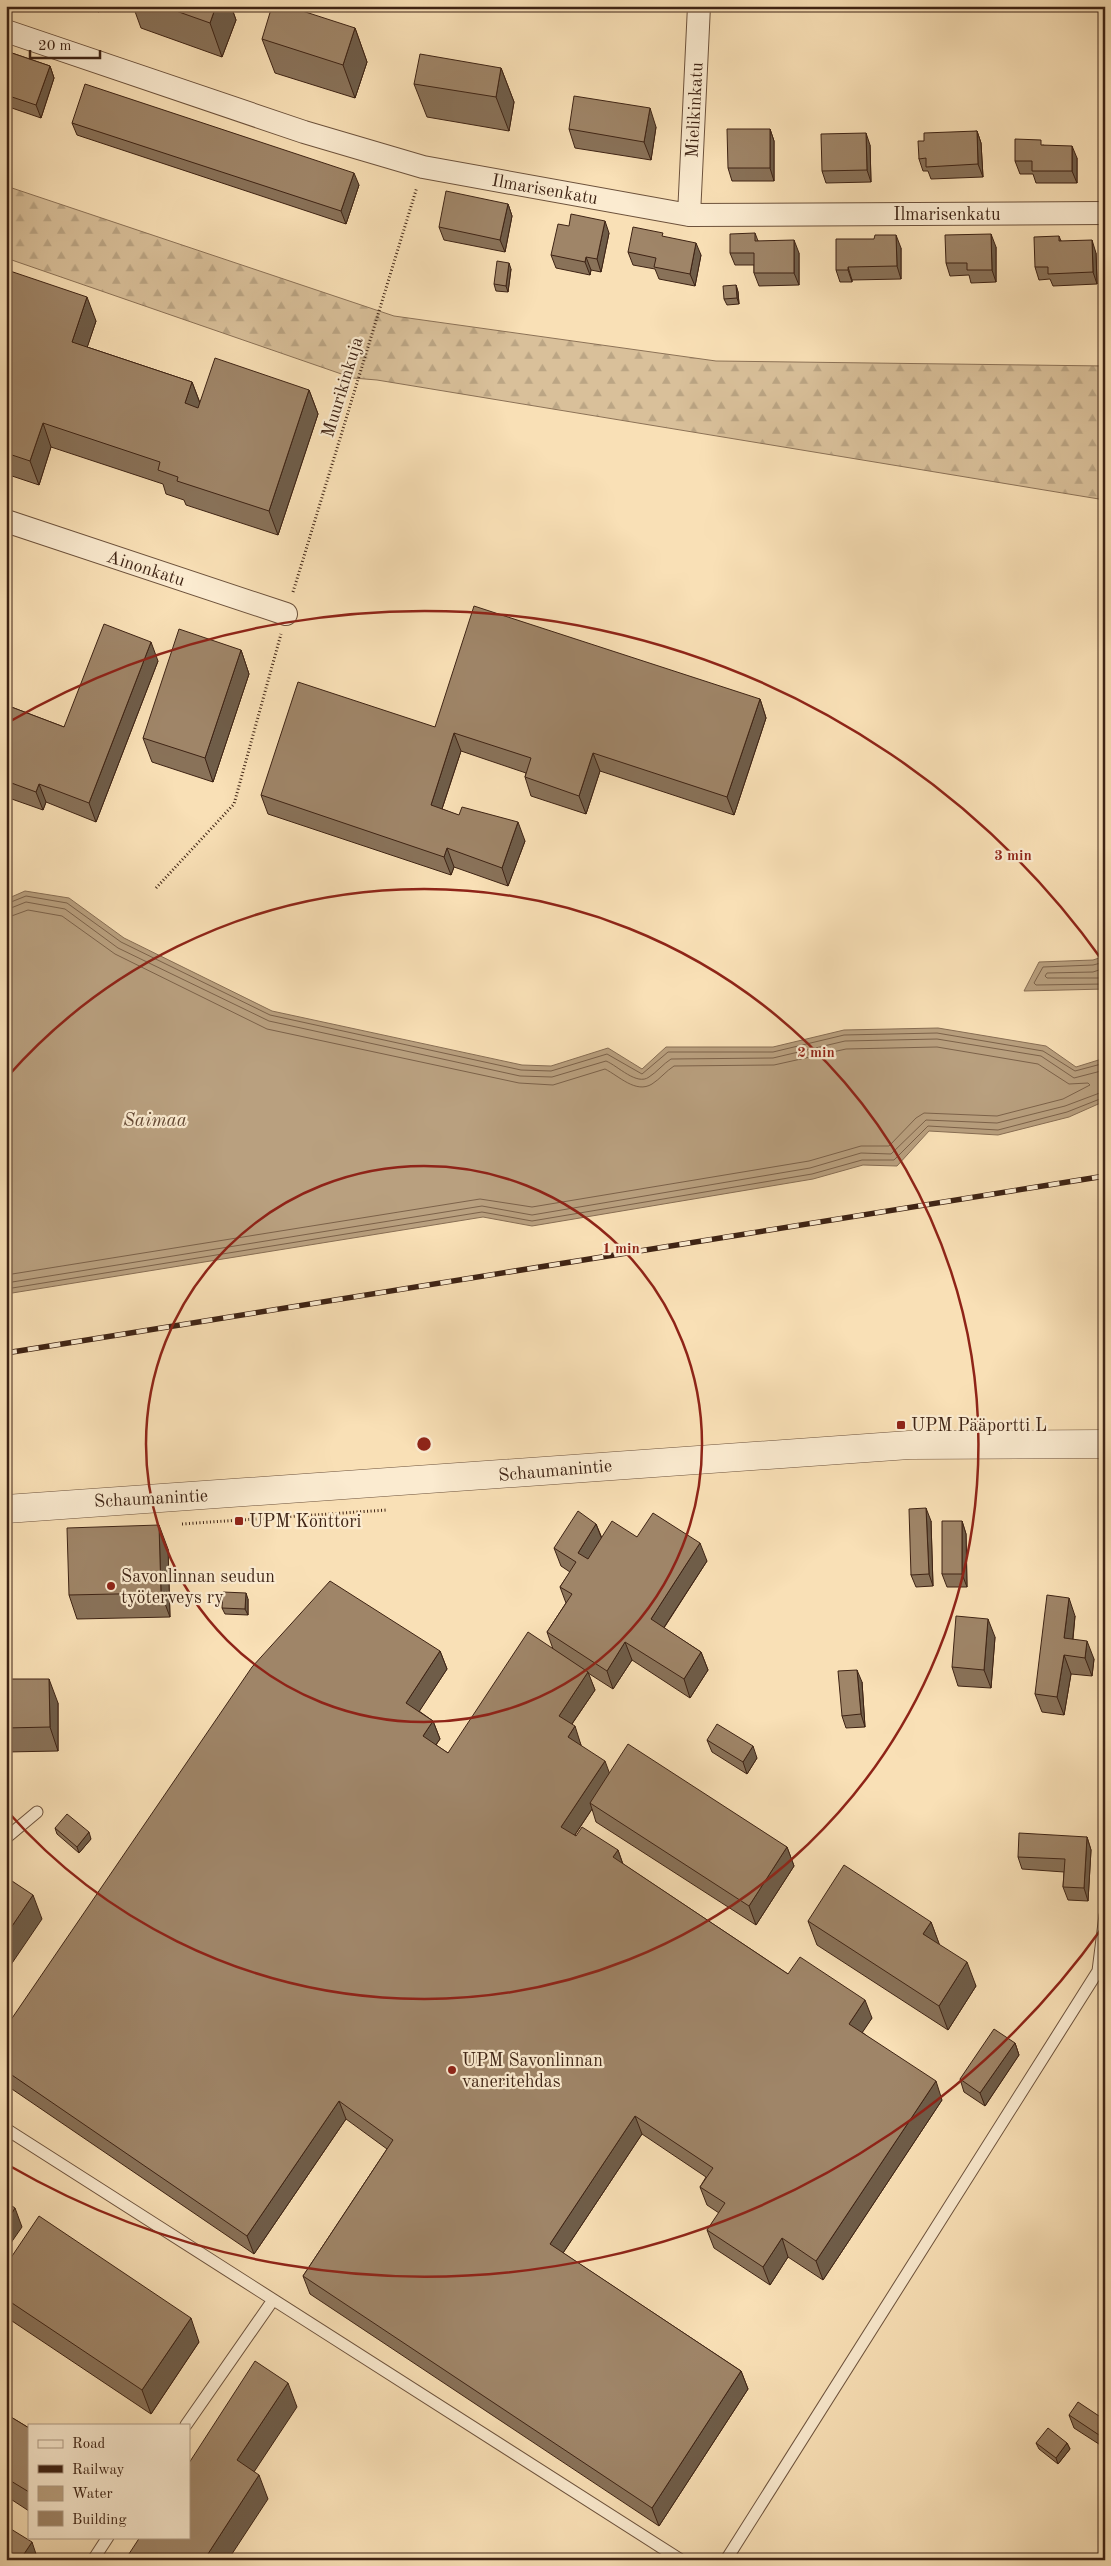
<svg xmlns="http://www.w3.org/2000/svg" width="1111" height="2566" viewBox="0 0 1111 2566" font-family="'Old Standard TT',serif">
<defs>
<pattern id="forest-firs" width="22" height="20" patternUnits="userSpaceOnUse" patternTransform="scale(1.25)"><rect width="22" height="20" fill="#d9c09a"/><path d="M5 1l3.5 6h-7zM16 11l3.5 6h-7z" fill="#bba584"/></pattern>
</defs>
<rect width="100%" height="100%" fill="#f9e0b6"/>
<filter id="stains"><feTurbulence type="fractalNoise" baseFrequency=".004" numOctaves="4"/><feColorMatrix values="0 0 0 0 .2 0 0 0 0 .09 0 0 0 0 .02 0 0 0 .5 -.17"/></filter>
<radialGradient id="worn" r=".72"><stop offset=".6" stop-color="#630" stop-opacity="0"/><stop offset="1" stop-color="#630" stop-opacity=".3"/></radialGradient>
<path fill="url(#forest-firs)" stroke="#8c7257" d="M6,186l388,130 322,45 389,5v134l-728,-120 -24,-2 -347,-120z"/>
<path fill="#b9a07f" stroke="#886e54" d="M25,891l44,7 55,40 148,73 250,54 29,1 57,-18 34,21 24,-22h107l71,-17 94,-2 108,18 30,21 29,-9v43l-36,16 -71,18 -69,-4 -32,35 -34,-1 -50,14 -281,47 -49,-9 -477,77v-379l3,-17z
M1105,956v33l-81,2 15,-29 54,-2z"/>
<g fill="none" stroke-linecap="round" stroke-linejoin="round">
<path stroke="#7c624a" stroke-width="1" d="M6,904l20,-8 41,7 54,39 149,73 251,55 30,1 56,-17 35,20 26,-22h105l71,-17 93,-2 106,18 32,20 30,-8
M6,910l20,-8 39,7 53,39 151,73 251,55 32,1 54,-16c12,5 31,25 43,16 8,-5 14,-13 22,-18l102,-1 72,-17 92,-2 104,17 33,22 31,-8
M6,918l22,-8 34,6 53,38 152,75 252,54 34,2 52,-16c14,7 31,25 47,15 8,-5 14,-13 22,-18l100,-1 72,-16 91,-2 101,17 31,20 19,-1 2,2 -27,14 -66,17 -73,-3 -8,5 -27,28h-28l-52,15 -277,46 -52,-8 -474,76
M1105,962l-12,3 -50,2 -9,16 2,2 69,-1
M1105,968l-12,4 -46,1 -2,3 2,2h58
M6,1283l476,-77 50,9 278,-47 51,-15 30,1 35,-34 71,3 68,-17 40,-15
M6,1289l476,-77 50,9 280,-47 50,-14h32l34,-34 70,4 69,-18 38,-15"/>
<defs>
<path id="service" d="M6,1838l31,-26
M1105,1915l-7,56h7
M6,2129l675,431
M186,2425l87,-125
M93,2560l15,-23
M726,2560l372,-589"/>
<path id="minor" d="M6,31l298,101 119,35 266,48 416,-2
M689,215l10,-209
M6,521l280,93"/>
<path id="tertiary" d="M6,1509l903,-64 196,-1"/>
</defs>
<use href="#service" stroke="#6d523c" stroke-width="13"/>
<use href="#minor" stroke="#6d523c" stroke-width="24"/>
<use href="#tertiary" stroke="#6d523c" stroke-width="29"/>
<path stroke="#3e2314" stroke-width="3" stroke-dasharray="1 2.5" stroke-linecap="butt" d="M293,592l124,-405
M156,888l78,-84 47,-170
M182,1524l205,-14"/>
<use href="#service" stroke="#fbebd0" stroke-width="11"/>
<use href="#minor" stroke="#fbebd0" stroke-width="22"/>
<use href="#tertiary" stroke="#fbebd0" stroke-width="28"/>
<defs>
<path id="rail" d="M6,1353l1099,-177"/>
</defs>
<use href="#rail" stroke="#3e2314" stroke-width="5.5"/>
<use href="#rail" stroke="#fbebd0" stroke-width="4" stroke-dasharray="11" stroke-linecap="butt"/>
</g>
<path fill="#897259" stroke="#3e2314" d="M83,6h18l-2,6z
M133,6h98l5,14 -14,37 -81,-29z
M355,28l12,34 -12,36 -80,-25 -13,-34z
M6,51l44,15 4,12 -13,40 -35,-12z
M501,68l13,34 -5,29 -82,-14 -13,-33z
M72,123l287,62 -13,39 -269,-89z
M656,127l-5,33 -76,-12 -6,-19z
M770,129l4,12v40h-42l-4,-13z
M977,131l4,12 2,34 -52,2 -3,-8h-5l-4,-12 5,-18z
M870,145l1,37 -45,1 -4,-12z
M1043,145l34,13v25h-41l-3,-9h-13l-5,-13z
M508,204l4,12 -7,36 -61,-12 -5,-13z
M609,233l-8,39 -10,-2 -1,5 -34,-7 -5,-13z
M755,233l3,8 41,12v32l-40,1 -5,-13v-8h-19l-5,-12z
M1059,236l2,5 35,12 1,31 -44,2 -3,-7 -11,1 -4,-13z
M664,237l37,18 -6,31 -36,-7 -4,-10 -22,-4 -5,-13z
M996,247v35l-25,1 -2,-8 -19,1 -4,-13z
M901,248v31l-49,1v2h-12l-4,-12z
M511,269l-3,23 -12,-1 -2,-7z
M6,282l90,39 -9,26 105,35 8,21 109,-13 9,24 -40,121 -92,-30 -2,-5 -18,-6 -3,-10 -112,-37 -12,38 -33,-11z
M736,285l2,7 1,12 -12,1 -3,-6z
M241,650l8,24 -36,108 -61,-20 -9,-24z
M158,661l-62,161 -50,-20 -3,8 -37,-13v-92l58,22z
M760,699l6,19 -32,97 -134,-44 -14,43 -55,-18 -6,-19 1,-4 -65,-22 -19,58 83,32 -17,45 -54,-19 -3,8 -183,-61 -7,-19 174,-68z
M931,1521l2,65 -17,1 -5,-12z
M962,1521l4,13 1,53h-20l-5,-13z
M596,1524l6,14 35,-1 70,24 -43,67 37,24 7,18 -18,28 -58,-38 -19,29 -25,-16 7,17 -23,34 9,21v1l28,27 178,74 7,19 -38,59 -160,-103 -4,-13 -17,26 43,15 5,14 165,110 84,44 -10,14 80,68 -119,180 -35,-23 -18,28 -56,-37 -7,-18 12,-17 -12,-8 -7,-18 6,-10 -64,-43 -79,119 178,118 7,18 -89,137 -349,-232 -7,-18 84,-127 -41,-30 -92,135 -248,-169v-58l434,-376 7,18 -28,42 14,10 7,18 -4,6 12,8 105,-104 -6,-17 19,-29 -6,-16 10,-15 -9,-6 -7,-18z
M168,1549l2,68 -93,2 -8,-24z
M248,1599v16l-23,-1 -3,-6z
M1075,1616l-2,23 21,20 -2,17 -21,-2 -7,41 -22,-3 -7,-18z
M995,1637l-4,51 -33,-2 -6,-19z
M6,1679l52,24v48l-52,1z
M862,1682l3,45 -19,1 -4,-12z
M707,1740l50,18 -10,16 -35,-22z
M55,1828l36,11 -12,14 -22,-19z
M1087,1837l4,13 -3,51 -20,-1 -5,-13 1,-15 -42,-3 -4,-12z
M808,1921l123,1 8,22 37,42 -28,44 -131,-85z
M1015,2043l4,12 -34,51 -21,-14 -4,-13z
M6,2265l193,77 -48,72 -145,-97z
M6,2414l23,14v83l-23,-15z
M1069,2415l36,5v28l-31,-20z
M1036,2443h31l3,6 -12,15 -19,-15z"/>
<path fill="#6f5d49" stroke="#3e2314" d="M97,6h4l-2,6z
M216,6h15l5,14 -14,37 -12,-34z
M355,28l12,34 -12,36 -12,-33z
M50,66l4,12 -13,40 -5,-13z
M501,68l13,34 -5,29 -13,-34z
M650,108l6,19 -5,33 -7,-18z
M770,129l4,12v40l-4,-13z
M977,131l4,12 2,34 -5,-13z
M866,133l4,12 1,37 -4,-12z
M1072,146l5,12v25l-5,-12z
M354,173l5,12 -13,39 -5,-13z
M508,204l4,12 -7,36 -5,-12z
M605,221l4,12 -8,39 -4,-13z
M991,234l5,13v35l-4,-12z
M896,235l5,13v31l-4,-13z
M794,240l5,13v32l-5,-12z
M1092,240l4,13 1,31 -4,-12z
M696,243l5,12 -6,31 -5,-12z
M586,257l5,13 -1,5 -5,-13z
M509,263l2,6 -3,23 -2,-6z
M848,267l4,13v2l-4,-12z
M736,285l2,7 1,12 -2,-6z
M87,297l9,24 -15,45 -9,-24z
M192,382l9,24 -7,21 -9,-24z
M309,390l9,24 -40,121 -9,-24z
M43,423l8,24 -12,38 -9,-24z
M151,642l7,19 -62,161 -7,-19z
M241,650l8,24 -36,108 -8,-24z
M760,699l6,19 -32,97 -7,-18z
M454,733l7,18 -24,73 -6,-19z
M593,753l7,18 -14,43 -7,-18z
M39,784l7,18 -3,8 -7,-18z
M518,822l7,19 -17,45 -6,-18z
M447,848l7,19 -3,8 -7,-18z
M926,1508l5,13 2,65 -4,-12z
M962,1521l4,13 1,53 -5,-13z
M596,1524l7,18 -18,29 -7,-18z
M159,1525l9,24 2,68 -9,-24z
M700,1543l7,18 -50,77 -6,-19z
M246,1593l2,6v16l-3,-6z
M1069,1598l6,18 -4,40 -7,-18z
M988,1619l7,18 -4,51 -7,-18z
M1087,1641l7,18 -2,17 -7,-18z
M625,1642l7,18 -19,29 -6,-18z
M440,1651l7,18 -34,52 -7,-18z
M701,1652l7,18 -18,28 -6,-19z
M1064,1655l7,19 -7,41 -7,-18z
M857,1670l5,12 3,45 -4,-13z
M588,1672l7,18 -30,44 -6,-18z
M49,1679l9,24v48l-8,-24z
M433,1721l7,18 -11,15 -6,-18z
M575,1726l6,19 -7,10 -6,-18z
M753,1746l4,12 -10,16 -4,-12z
M605,1761l7,19 -22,23 2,6 -24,36 -7,-18z
M89,1832l2,7 -12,14 -2,-6z
M1087,1837l4,13 -3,51 -4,-13z
M787,1847l7,19 -38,59 -7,-19z
M618,1850l6,18 -11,-11z
M33,1895l9,24 -36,53v-37z
M931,1922l9,24 -17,-12z
M967,1962l9,24 -28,44 -9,-24z
M865,2000l7,18 -16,24 -7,-18z
M1015,2043l4,12 -34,51 -5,-13z
M936,2081l6,19 -119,180 -7,-19z
M339,2101l7,18 -92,135 -7,-18z
M635,2116l7,18 -85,128 -7,-18z
M15,2208l7,19 -16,23v-28z
M782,2238l6,19 -18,28 -7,-18z
M191,2318l8,24 -48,72 -9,-24z
M741,2371l7,18 -89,137 -7,-18z
M288,2383l9,24 -51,77 -9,-24z
M1105,2433v11l-3,-7z
M1067,2443l3,6 -12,15 -2,-6z
M259,2475l9,24 -40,61h-24z
M32,2542l6,18h-18z"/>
<path fill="#9f8568" stroke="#3e2314" d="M162,6h54l-6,17z
M272,6h15l68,22 -12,37 -81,-26z
M6,51l44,15 -14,39 -30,-10z
M420,54l81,14 -5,29 -82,-13z
M85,84l269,89 -13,38 -269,-88z
M574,96l76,12 -6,34 -75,-13z
M727,129h43v39h-42z
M977,131l1,33 -52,3v-9l-7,1 -1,-18h6v-8z
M866,133l1,37 -45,1 -1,-37z
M1015,139l26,1v5l31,1v25h-40v-10h-17z
M446,191l62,13 -8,36 -61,-13z
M571,214l34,7 -8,38 -11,-2 -1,5 -34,-7 7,-31 11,2z
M633,227l30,6 -1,3 34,7 -6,31 -36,-7 2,-9 -28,-6z
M755,233v8l39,-1v33h-40v-20h-24v-19z
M991,234l1,36h-25v-7h-21l-1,-28z
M875,235h21l1,31 -49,1v3h-12v-31h38z
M1059,236v5l33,-1 1,32 -45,2v-7h-13l-1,-30z
M497,261l12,2 -3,23 -12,-2z
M10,271l77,26 -15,45 120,40 -7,21 13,5 17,-50 94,32 -40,121 -92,-30 1,-4 -20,-7 2,-8 -117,-39 -13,38 -24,-8v-171z
M736,285l1,13 -13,1 -1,-13z
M474,606l286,93 -33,98 -134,-44 -14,43 -54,-19 6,-19 -77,-25 -23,72 28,10 3,-8 56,15 -16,46 -55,-20 -3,9 -183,-62 37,-113 137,45z
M104,624l47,18 -62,161 -50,-19 -3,8 -30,-11v-76l58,22z
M179,629l62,21 -36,108 -62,-20z
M926,1508l3,66 -18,1 -2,-66z
M578,1511l18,13 -18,29 10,6 24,-38 25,16 16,-24 47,30 -49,76 50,33 -17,27 -59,-37 -18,29 -60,-39 25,-38 -12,-7 16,-25 -22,-14z
M942,1521h20v53h-20z
M159,1525l2,68 -92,2 -2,-67z
M330,1581l110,70 -34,52 27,18 -10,15 25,17 80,-121 60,40 -29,44 16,10 -7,11 37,24 -44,66 15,9 6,-9 36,23 -5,7 175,117 12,-17 65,43 -16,24 87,57 -120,180 -34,-23 -19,29 -56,-37 18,-27 -25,-16 13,-19 -78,-52 -85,128 191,127 -89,137 -349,-232 90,-136 -54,-39 -92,135 -241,-165v-44l246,-360z
M223,1592l23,1 -1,16 -23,-1z
M1047,1595l22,3 -5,40 23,3 -2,17 -21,-3 -7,42 -22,-3z
M956,1616l32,3 -4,51 -32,-3z
M857,1670l4,44 -19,2 -4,-45z
M6,1679h43l1,48 -44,1z
M717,1724l36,22 -10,16 -36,-22z
M628,1744l159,103 -38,59 -159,-103z
M67,1814l22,18 -12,15 -22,-19z
M1019,1833l68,4 -3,51 -21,-1 2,-28 -47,-2z
M844,1865l87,57 -8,12 44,28 -28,44 -131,-85z
M6,1877l27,18 -27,40z
M994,2029l21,14 -35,50 -20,-14z
M6,2202l9,6 -9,14z
M39,2216l152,102 -49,72 -136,-91v-34z
M255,2361l33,22 -51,77 22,15 -55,85h-79l15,-23h49v-74z
M1078,2402l27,18v13l-3,4 -33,-22z
M6,2414l23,14v64l-23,-14z
M1048,2428l19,15 -11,15 -20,-15z
M6,2526l26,16 -12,18h-14z"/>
<g fill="none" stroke="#8f2418" stroke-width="2.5">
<circle cx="424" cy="1444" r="278"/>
<path d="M8 1076A555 555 0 1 1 8 1812"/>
<path d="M1102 1928A833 833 0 0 1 8 2165M7 723A833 833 0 0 1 1102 960"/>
</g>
<g fill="#8f2418" stroke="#fbebd0" stroke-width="2">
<rect x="896" y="1420" width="10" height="10" rx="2.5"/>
<rect x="234" y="1516" width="10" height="10" rx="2.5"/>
<circle cx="111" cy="1586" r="5"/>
<circle cx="452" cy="2070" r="5"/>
</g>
<g text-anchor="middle" stroke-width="4.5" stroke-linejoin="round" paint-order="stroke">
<g font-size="18" fill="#3e2314" stroke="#fbebd0">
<text transform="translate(694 110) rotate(-87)" y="6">Mielikinkatu</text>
<text transform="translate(545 189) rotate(10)" y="6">Ilmarisenkatu</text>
<text x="947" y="220">Ilmarisenkatu</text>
<text transform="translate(342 387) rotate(-73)" y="6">Muurikinkuja</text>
<text transform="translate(146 568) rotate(18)" y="6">Ainonkatu</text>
<text transform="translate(555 1470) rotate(-5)" y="6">Schaumanintie</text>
<text transform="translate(151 1498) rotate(-3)" y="6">Schaumanintie</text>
</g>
<g font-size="18" fill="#3e2314" stroke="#fbebd0" text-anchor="start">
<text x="911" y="1431">UPM Pääportti L</text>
<text x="249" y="1527">UPM Konttori</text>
<text x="121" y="1582">Savonlinnan seudun<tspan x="121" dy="21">työterveys ry</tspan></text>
<text x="462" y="2066">UPM Savonlinnan<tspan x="462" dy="21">vaneritehdas</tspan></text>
</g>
<g font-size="19" font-style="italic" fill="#634834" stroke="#fbebd0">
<text x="155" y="1126">Saimaa</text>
</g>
</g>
<circle cx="424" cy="1444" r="8" fill="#8f2418" stroke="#fbebd0" stroke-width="2.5"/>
<g font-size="15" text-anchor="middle" font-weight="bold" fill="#8f2418" stroke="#fbebd0" stroke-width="4.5" stroke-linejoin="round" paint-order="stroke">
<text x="1013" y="860">3 min</text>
<text x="816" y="1057">2 min</text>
<text x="621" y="1253">1 min</text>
</g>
<rect width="1111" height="2566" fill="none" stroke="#f9e0b6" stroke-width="25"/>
<rect x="8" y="8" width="1096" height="2551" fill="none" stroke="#3e2314" stroke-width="2.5"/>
<rect x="12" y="12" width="1086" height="2541" fill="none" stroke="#3e2314"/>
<rect x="28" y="2424" width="162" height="115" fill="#fbebd0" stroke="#af9b85"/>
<rect x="38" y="2440" width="25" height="8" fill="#fbebd0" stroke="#af9b85"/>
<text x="72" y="2448" font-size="15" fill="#3e2314">Road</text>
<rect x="38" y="2465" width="25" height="8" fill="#3e2314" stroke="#af9b85"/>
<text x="72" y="2474" font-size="15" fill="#3e2314">Railway</text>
<rect x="38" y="2486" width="25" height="15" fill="#b9a07f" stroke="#af9b85"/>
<text x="72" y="2498" font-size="15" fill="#3e2314">Water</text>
<rect x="38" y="2511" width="25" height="15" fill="#9f8568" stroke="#af9b85"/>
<text x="72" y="2524" font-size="15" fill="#3e2314">Building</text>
<path d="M30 50v8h70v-8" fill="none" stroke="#3e2314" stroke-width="2.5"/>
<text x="38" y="50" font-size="15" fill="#3e2314" stroke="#fbebd0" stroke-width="4" paint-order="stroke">20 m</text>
<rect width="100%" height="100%" filter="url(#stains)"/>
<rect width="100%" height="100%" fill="url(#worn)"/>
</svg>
